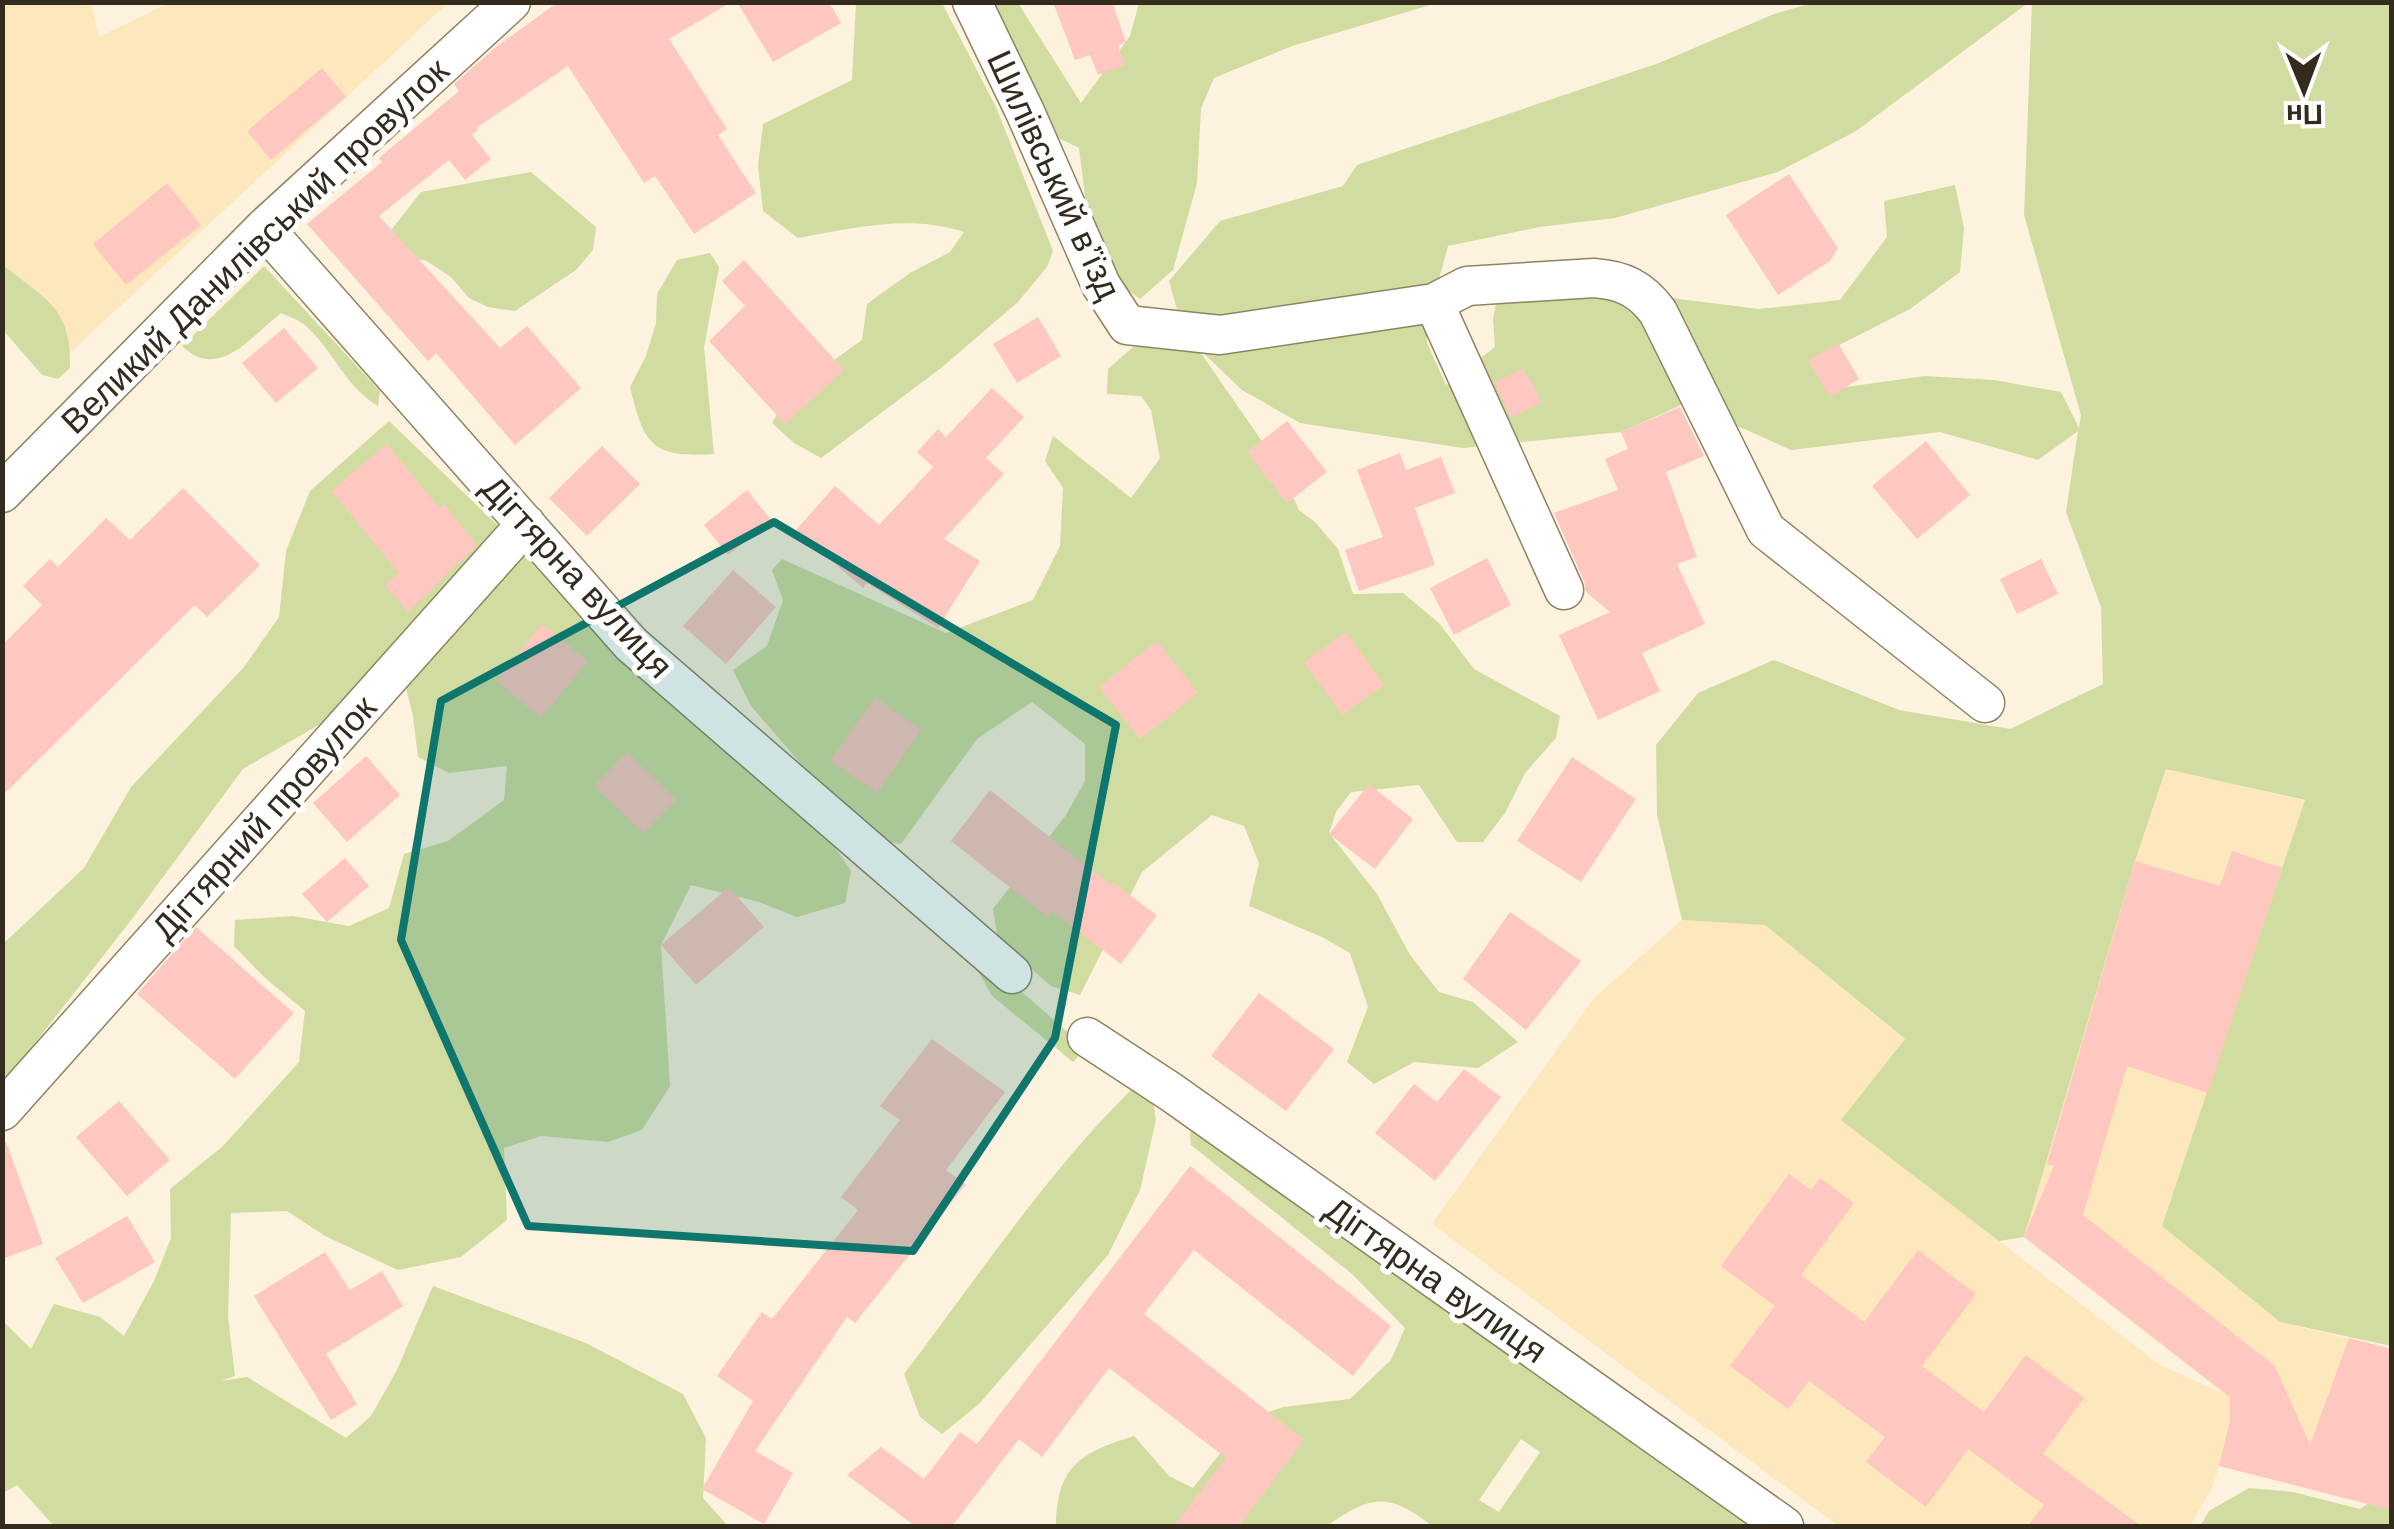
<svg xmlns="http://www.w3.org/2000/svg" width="2394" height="1529" viewBox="0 0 2394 1529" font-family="Arial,sans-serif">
<rect width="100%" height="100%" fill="#fdf2dd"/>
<path fill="#fde7bd" d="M2,3h89l8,34 69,-34h280l-398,368 -47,-54z
M2167,768l138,33 -143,425 118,96 111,27v161l-172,-44 -6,20 -23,40h-352l-406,-302 162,-226 88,-78 83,5 140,115 -63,80 318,245 64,29 -200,-157 111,-376z"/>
<path fill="#d0dca0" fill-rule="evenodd" d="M856,3h86l54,104 57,144 -6,16 -29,35 -77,66 -120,90 -27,-15 -22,-20 19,-32 71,-51 5,-36 43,-31 40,-21 14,-20c-54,-18 -111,-4 -166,6l-35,-27 -5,-45 5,-42 89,-44z
M977,3h41l63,100 49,-67 9,-33h298l-145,43 -78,32 -13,30 -4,75 -24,87 -33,29 -30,-22 -19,-33 -12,-96 -31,-15z
M1813,3h215l-172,128 -78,41 -163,46 -76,9 -91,19 -21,77v20l19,42 49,-38 -2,-28 4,-20 118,-8 144,18 81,-9 47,-63 -3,-36 71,-16 9,43 -4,44 -50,37 -94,48 30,30 79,-11 69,4 67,12 18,36 2,-13 -57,-200 8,-212h359v1343l-111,-24 -118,-96 143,-426 -139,-31 -31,92 -111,376 -25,4 -158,-121 64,-81 -140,-114 -83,-5 -25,-105 -1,-70 42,-52 76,-33 125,50 111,19 93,-45 -2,-77 -35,-95 12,-81 -40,29 -98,-28 -149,18 -105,-47 -65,29 -158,16 -163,-25 -58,-33 -46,-44 81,117 22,47 16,12 23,27 15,45 50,-1 36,30 35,46 86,47 -4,22 -31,35 -20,40 -22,29h-26l-38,-57 -68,7 -15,20 -7,21 48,61 33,61 29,37 34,10 45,40 -40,26 -64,-6 -40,22 -27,-22 21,-55 -18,-54 -28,-16 -73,-31 10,-43 -15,-37 -32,-11 -70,57 -62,123 -29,-9 -53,-46 -5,-31 73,-94 19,-34v-37l-53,-42 -55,37 -76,105 -36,-6 -114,-132 -18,-36 34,-24 16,-46 -11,-30 10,-11 164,74 87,-33 27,-54 3,-58 -18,-27 8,-25 78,62 29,-40 -9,-48 -10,-14 -34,-2 1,-25 25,-22 58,-7 -8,-9 -14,-50 51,-60 123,-35 14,-21 302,-102 115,-49z
M531,172l65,55 -3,23 -17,20 -61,41 -27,-4 -19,-9 -18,-21 -26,-17 -17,-1 -23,-21 36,-46z
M710,253l9,14 -15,80 10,107c-62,4 -70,-9 -84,-67l16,-31 10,-33 1,-29 20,-34z
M2,264c43,36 70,42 68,104l-12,11 -16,-4 -39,-45z
M264,266l116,125 -2,15c-32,-19 -43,-52 -69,-77 -7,-8 -19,-12 -28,-16 -30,23 -62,69 -99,33z
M389,421l195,187 56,69 180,148 31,46 -6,32 -48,14 -38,-15 -68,-17 -30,60 9,141 -28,44 -34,12 -67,-6 -37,12 3,72 -46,37 -63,13 -73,-34 -38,-25 -56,2 -3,104 7,59 -14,5 26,-4 99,61 25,-22 26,-46 36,-84 153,57 97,51 23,44 -3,60 25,28h-674l-37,-41 -14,8v-172l28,28 23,-45 46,13 24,19 30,-55 17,-43 -1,-49 53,-43 76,-84 6,-51 -41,-34 -30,-31 1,-26 58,-4 56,10 40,-18 15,-54 44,-13 56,-41 3,-34 -58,7 -31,-16 -5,-41 -8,-32 -59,25 -103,60 -111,150 -129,165v-140l81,-76 47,-81 113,-120 35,-50 7,-66 24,-60z
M978,971l27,6 81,71 -13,14 -81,-66z
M1132,1089l20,7 4,24 -16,70 -32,65 -129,149 -37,30 -22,-17 -16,-43c74,-97 141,-199 228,-285z
M1212,1130l549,396h-329c-44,-34 -61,-31 -105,0h-271c1,-60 24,-73 78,-90l35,40 24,12 54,-69 36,-12 67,-8 41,-39 14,-32 -53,-54 -161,-129 -1,-13zM1521,1439l19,13 -41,60 -20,-12z
M2249,1488l44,4 67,17 31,-21v38h-191l9,-15z"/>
<path fill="#fec7c0" d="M558,2h173l-62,37 58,90 -9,6 38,58 -62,41 -39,-58 -11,7 -76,-117 -92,62 2,2 -6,5 19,24 -26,21 -16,-20 -70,56 121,132 27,-22 54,62 -66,57 -79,-92 -8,8 -121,-137 75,-62 -3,-4 80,-67 -5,-7 42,-37z
M737,2h92l12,21 -68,39z
M1053,2h59l14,40 -8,4 7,19 -27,10 -8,-20 -15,5z
M322,68l24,29 -75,63 -24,-29z
M1789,174l49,74 -8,13 -52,34 -52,-80z
M167,183l34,42 -75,60 -33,-41z
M744,260l100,110 -59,54 -76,-83 36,-35 -23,-25z
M1038,317l23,39 -44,27 -24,-39z
M284,328l34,40 -42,35 -34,-40z
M1838,343l21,36 -29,18 -22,-36z
M1523,368l19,34 -31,16 -16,-35z
M992,388l32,29 -38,41 18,16 -60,65 36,22 -42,67 -71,-45 -4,5 -67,-58 39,-44 44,39 54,-58 -16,-15 21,-23 8,8z
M1680,407l24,49 -38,16 31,85 -20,7 28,60 -63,29 18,38 -62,29 -39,-85 51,-23 -24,-20 -2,-11 -30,-68 64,-23 -13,-31 23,-10 -7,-17z
M1287,421l40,51 -40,31 -40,-51z
M1926,441l44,54 -53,44 -45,-53z
M387,444l52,64 5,-4 33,41 -69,67 -23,-27 14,-12 -68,-82z
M602,446l38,38 -53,52 -38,-38z
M1400,453l6,17 35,-13 14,36 -40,15 20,57 -76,26 -14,-41 38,-13 -26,-67z
M183,488l77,77 -53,52 -12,-12 -193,191v-151l40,-40 -19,-19 27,-27 8,8 48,-49 24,22z
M747,490l24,30 -43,35 -24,-30z
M1487,558l24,47 -57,30 -24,-47z
M2041,559l17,35 -41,20 -17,-35z
M733,570l43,37 -50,57 -43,-38z
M542,624l46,37 -47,57 -45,-37z
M1346,632l38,53 -42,30 -38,-53z
M1157,641l41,52 -58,46 -41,-52z
M875,697l46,33 -44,63 -47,-32z
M627,752l49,48 -33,33 -49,-47z
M366,756l34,39 -53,47 -34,-39z
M1572,757l64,42 -55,83 -64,-41z
M1369,784l44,35 -38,50 -46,-35z
M990,790l121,95 1,-3 45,33 -36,49 -69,-53 -5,6 -96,-76z
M2232,851l50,17 -74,225 -81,-27 -44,149 192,151 35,79 39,-107 43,11v161l-173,-44 11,-45v-24l-206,-160 30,-71 -7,-2 88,-303 85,25z
M345,858l24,28 -42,36 -25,-28z
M729,887l35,40 -68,58 -35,-40z
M1510,912l71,49 -55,69 -63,-51z
M196,927l98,86 -59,66 -98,-85z
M1259,993l75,56 -48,62 -75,-55z
M932,1039l73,53 -59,78 20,14 -111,139 -8,-6 -92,134 38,22 -29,51 -62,-35 51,-88 -36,-25 45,-64 10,7 86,-109 -17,-13 59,-77 -20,-14z
M1464,1069l37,28 -66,84 -60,-48 39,-49 23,18z
M119,1101l51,59 -43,36 -51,-59z
M6,1142l37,102 -41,15v-116z
M1190,1166l201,160 -38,50 -159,-126 -50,64 160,126 -65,86h-65l52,-68 -117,-90 -67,89 -23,-18 -67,87h-37l-68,-51 34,-28 43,32 36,-47 17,12z
M1789,1174l22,16 9,-12 34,25 -53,72 63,47 54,-72 58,44 -54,72 62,46 42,-57 58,43 -41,56 98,72h-113l16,-21 -76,-56 -42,58 -60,-45 19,-25 -76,-56 -21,28 -58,-43 45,-60 -54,-40z
M127,1216l28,46 -72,41 -28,-45z
M325,1252l25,38 32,-19 21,35 -77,48 31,50 -26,16 -77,-124z"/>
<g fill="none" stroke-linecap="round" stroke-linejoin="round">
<defs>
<path id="minor" d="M972,2l53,110 76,173 26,40 93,10 214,-32 33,-17 127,-8c29,2 47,11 64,34l108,218 219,173
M264,228l367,416 381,330
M1434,303l130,287
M2,493l262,-265 247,-226
M1087,1037l84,55 613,434
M2,1111l524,-587"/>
</defs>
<use href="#minor" stroke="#928262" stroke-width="41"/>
<use href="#minor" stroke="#fff" stroke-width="38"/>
</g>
<path fill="#0f766e" fill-opacity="0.2" stroke="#0f766e" stroke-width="8" stroke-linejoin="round" d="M774,522l342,203 -61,313 -142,213 -385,-25 -127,-286 40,-239z"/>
<g text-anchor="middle" stroke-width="10" stroke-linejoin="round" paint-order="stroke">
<g font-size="35" fill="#322b1e" stroke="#fff">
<text transform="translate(1054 175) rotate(65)" y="12">Шилівський в’їзд</text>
<text transform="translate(255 246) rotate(-44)" y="12">Великий Данилівський провулок</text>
<text transform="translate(577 577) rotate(47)" y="12">Дігтярна вулиця</text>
<text transform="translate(264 818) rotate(-48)" y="12">Дігтярний провулок</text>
<text transform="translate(1436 1280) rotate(35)" y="12">Дігтярна вулиця</text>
</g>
</g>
<rect width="2394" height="1529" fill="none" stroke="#322b1e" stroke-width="10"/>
<g transform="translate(2304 90) rotate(179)" stroke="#ffffff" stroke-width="8" paint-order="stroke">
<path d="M0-8L18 38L0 25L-18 38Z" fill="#322b1e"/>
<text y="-15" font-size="28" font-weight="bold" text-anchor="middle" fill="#322b1e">Пн</text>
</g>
</svg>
